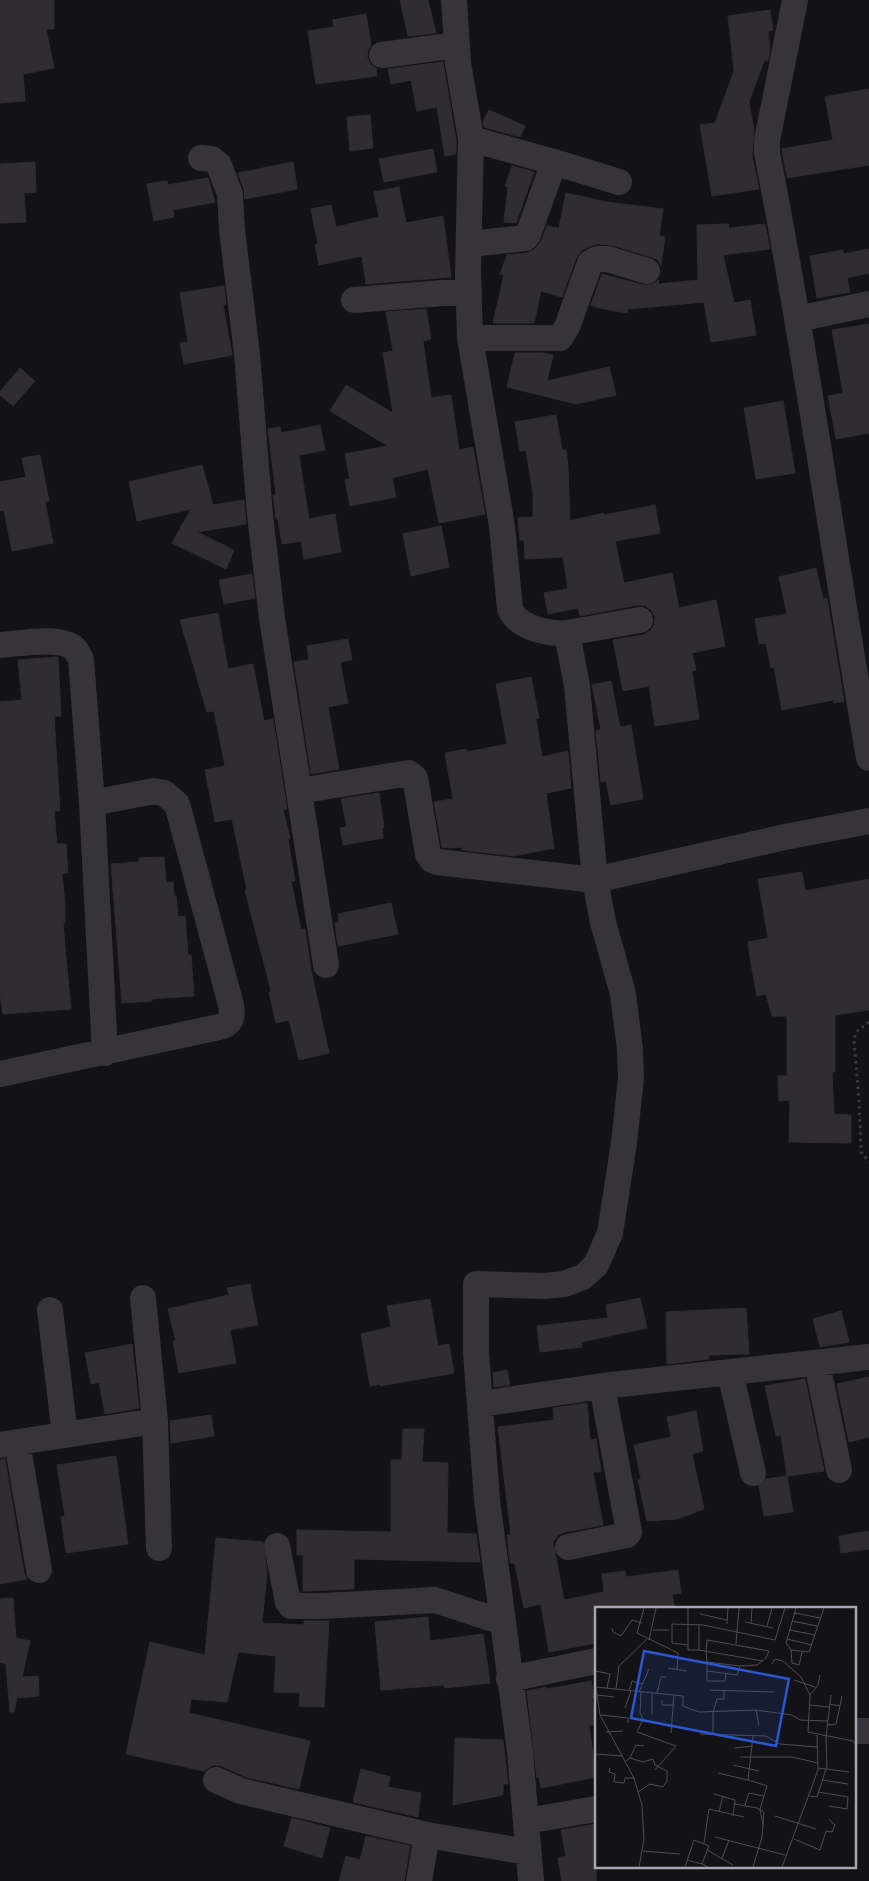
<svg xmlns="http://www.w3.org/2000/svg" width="869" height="1881" viewBox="0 0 869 1881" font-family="'Exo 2',sans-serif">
<rect width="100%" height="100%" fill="#131214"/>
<path fill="#2f2d30" stroke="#2f2c30" d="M0,0h54v29h-8l8,39 -31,6 2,27 -25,2z
M400,0h28l8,33 -28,3z
M770,10l3,20 -5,1 2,19 -2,11h-4l-15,41 5,28 -2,26 7,33 -47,7 -12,-71 15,-2 19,-52 -6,-55z
M366,14l5,31 -3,5 -1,7 3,7 6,4 1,8 -61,8 -8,-53 26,-4 -1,-7z
M443,62l13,78v14l-11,2 -8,-49 -20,4 -6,-31 -20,4 -3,-15z
M869,89v76l-82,13 -5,-29 51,-9 -8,-43z
M489,110l36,16 -5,11 -36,-10 -1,-5z
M370,115l3,33 -23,3 -3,-34z
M433,149l4,23 -53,10 -5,-23z
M35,162l1,30 -12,1 2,29 -26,1v-59z
M293,162l4,27 -52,10 -1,-10 -6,-16z
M512,166l22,6 -18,51 -12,-1 4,-35 -3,-1z
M208,178l7,24 -42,8 1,7 -20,4 -7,-37 20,-3 1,4z
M399,187l7,36 37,-7 8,61 -85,7 -4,-28 -43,9 -4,-20 3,-1 -7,-35 20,-4 5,22 43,-10 -5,-25z
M566,193l41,9 56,7 -4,27 6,1 -4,29 -3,-6 -7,-3 -39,-12 -15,-1 -7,2 -8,4 -6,8 -14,39 -21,-6 -7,32h-41l11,-48 -4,-1 7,-19 20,-2 8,-4 7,-9 5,-14 12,2z
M728,224l1,4 36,-4 5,25 -47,6 11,48 16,-3 6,35 -45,7 -7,-40 -76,7 -1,4 -28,-5 -8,-3 11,-31 41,11h8l8,-5 -1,4 40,-4 -1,-55z
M869,249v24l-22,5 3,14 -33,6 -7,-42 33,-6v4z
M224,286l2,18 -3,1 9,50 -48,9 -4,-21 8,-1 -8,-49z
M426,309l5,30 -8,2 8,57 20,-3 8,55 14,-3 12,67 -46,9 -11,-54 -36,9 4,19 -46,9 -5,-26 5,-1 -5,-25 43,-8 -58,-35 16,-26 47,28 -10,-60 10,-2 -7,-39z
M869,324v109l-33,6 -8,-43 15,-3 -11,-63z
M515,353h28l10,2 -6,26 62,-14 7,28 -40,9 -69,-17z
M20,368l15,13 -22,25 -13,-11v-3z
M783,401l12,72 -39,6 -12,-71z
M556,415l6,35h4l2,17 2,54 34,-8v2l51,-10 5,28 -45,8 9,42 48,-10 7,35 37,-8 9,46 -33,7 4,17 -4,1 7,48 -44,7 -6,-40 -26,5 -10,-51 30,-5 7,-4 4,-6 1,-8 -3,-6 -6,-5 -9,-1 -57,11 -2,-8 -30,6 -4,-21 24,-4 -5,-32 -38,2 -1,-19h-4l-2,-22 15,-1v-24l-7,-43 -6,1 -5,-29z
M320,425l5,25 -26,5 10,64 26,-5 6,38 -37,7 -3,-18 -19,3 -4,-25h-2l-3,-24h3l-8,-66 12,-2 1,6z
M40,455l9,46 -4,1 8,41 -41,8 -8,-41 -4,1v-29l26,-5 -4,-19z
M202,465l11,40 31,-5 2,24 -49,8 37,18 -8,19 -54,-26 19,-34 -54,12 -8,-39z
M441,526l8,41 -38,9 -8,-42z
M816,568l7,31 4,-1 17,103 -10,2 -1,-3 -51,10 -8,-43 -3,1 -5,-25 -7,1 -4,-25 32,-5 -8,-37z
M252,574l3,24 -31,6 -5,-24z
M218,613l10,56 25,-5 11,57 9,-2 14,90 -4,1 7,28 -2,1 7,42h-4l10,49 4,-1 6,41 18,83 -30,7 -10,-40 -13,3 -7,-31 2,-1 -26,-101h2l-15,-71 -17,3 -10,-52 20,-4 -11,-55 -7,1 -27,-92z
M348,639l4,21 -12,2 8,41 -20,4 11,62 -28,5 -17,-112 15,-2 -2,-14z
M55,657h3l3,59h-7l6,95h-6l3,33h9l2,29h-6l3,32v18h-2l2,24 6,62 -68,5 -3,-19v-293l22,-2 -4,-40z
M531,677l8,41 -3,1 6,38 26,-6 3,37 -25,5 8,55 -40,8 -52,-6 -1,-3 -11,1 -8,-1 -8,-45 19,-3 -8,-46 21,-4 1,3 40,-8 -11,-60z
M611,681l9,46 11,-2 12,74 -32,6 -5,-24 -5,1 -5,-51 5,-1 -9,-45z
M379,793l5,34 -2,1 1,10 -40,7 -3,-17 7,-1 -6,-28z
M164,857l2,26 7,-1 1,14h2l2,21 7,-1 3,39h3l3,41 -42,3v2l-30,2 -11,-139 28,-2v-4z
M802,872l3,19 64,-12v131l-34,5v57h-3l2,42 17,1v28l-62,-1 1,-42 -11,1 -1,-25h9v-60h-15l-6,-22 -9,2 -6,-32 -3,-22 20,-4 -10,-59z
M391,903l7,31 -60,12 -3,-23 4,-1 -1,-8z
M250,1284l8,41 -28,5 6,33 -57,10 -6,-32h3l-8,-32 61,-14 -2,-7z
M640,1298l7,30 -66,14 1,5 -42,5 -3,-26 71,-8 -2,-13z
M430,1299l8,47 11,-2 5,29 -74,13v-2l-10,2 -9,-52 30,-7 -4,-21z
M746,1308l3,46 -40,1v4l-42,5 -1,-52z
M841,1311l8,31 -29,5 -7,-28z
M132,1344l7,64 -34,6 -6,-32 -8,2 -6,-31z
M507,1370l3,15 -16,2 -1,-14z
M869,1377v60l-20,5 -12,-58z
M805,1379l19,92 -37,5 -6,-41 -5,1 -11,-50z
M587,1403l3,37 6,-1 5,33h-8l10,53 -38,7 -7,3 -5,7 11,58 40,-8 -2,-18 23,-3 1,6 52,-7 3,23 -9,1 3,14h-79v35l-47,9 -8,-48 -17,4 -9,-43 -1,-2h-4l-3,-28h4l-13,-108 56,-7 -1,-12z
M696,1411l7,40 -11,3 12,55 -27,10 -30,2 -9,-41 3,-1 -7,-34 37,-8 -4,-20z
M211,1415l3,21 -43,7 -1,-22z
M403,1429h21l-2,33 26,1 -1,70 29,1 4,28 -126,-3v30l-51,2v-36h-6v-25l94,2v-72h11z
M116,1456l12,88 -62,9 -5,-36 4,-1 -8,-51z
M5,1459l19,114 3,6 -27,5v-124z
M787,1476l6,36 -29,4 -5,-30 7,-7z
M869,1531v18l-28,4 -2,-17z
M216,1538l47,4 4,31 -5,50 42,2v-4h25l-5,86 -25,-1 1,-13 -26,-1 2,-36 -38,-4 -11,50 -36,-3 -2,14 121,28 -11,48 -53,-12 -24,-11 -8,-1 -6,3 -4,3 -78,-17 24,-112 55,13z
M13,1598l3,40 14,3 -8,36 16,-1 1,20 -22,2 -3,14h-4l-4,-48 -6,-2v-63z
M428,1617l2,24 53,-7 7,49 -45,5 -1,-3 -63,5 -6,-68z
M591,1681l4,17 -3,1 4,25 -7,1 7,52 -55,11 -2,-11 -2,1 -10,-87 19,-4 1,2z
M455,1738l48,2 5,44h-5v11l-50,10z
M361,1769l29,8 -2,10 33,6 -3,24 -65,-15z
M292,1818l38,10 -8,30 -38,-12z
M596,1824v57h-34l-4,-23 8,-2 -5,-26z
M366,1836l44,10 -6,35h-65l7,-25 14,4z"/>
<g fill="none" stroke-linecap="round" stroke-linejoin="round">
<path stroke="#3c3a40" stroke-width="3" stroke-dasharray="2.5 4" stroke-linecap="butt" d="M869,1022l-13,10 -2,8 5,60 2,52 8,10"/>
<path stroke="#363439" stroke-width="26" d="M454,0l4,63 13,76 -3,133 2,66 32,188 8,83c8,19 38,25 57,24l10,53 18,194 8,42 20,72 7,55 1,29 -7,65 -14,90 -14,32 -13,12 -19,7 -19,2 -69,-2v68l11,148 33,252 11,129
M795,0l-28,140v13c39,200 67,403 102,605
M382,55l75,-10
M471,139l83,23 65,20
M201,158l11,1 7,6 11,29 2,36 15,124 13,161 12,103 54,347
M470,244l55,-6 3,-3 26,-73
M354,300l115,-9
M797,319l72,-15
M470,338h90l7,-11 23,-64 7,-4h11l39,12
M567,633l73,-13
M0,645c18,-1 61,-10 75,4 2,3 4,7 6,10l11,144 13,250
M299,791l110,-18 6,5 13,76 4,6 5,2 158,18 190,-43 84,-16
M0,1074l219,-47c13,-3 14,-11 12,-22l-54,-201 -13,-11 -10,-2 -62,12
M143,1298l12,123 4,127
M50,1310l15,125
M817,1363l22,107
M730,1372l23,101
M481,1404l121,-18 267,-29
M17,1442l22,128
M0,1445l155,-24
M277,1546l11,56 3,4h32l112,-6 67,22
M568,1547l59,-12 2,-3 -27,-146
M509,1679l87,-18
M855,1731h14
M216,1780l25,11 186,44 101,17
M526,1821l70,-12
M419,1881l8,-46"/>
</g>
<g transform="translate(595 1607)">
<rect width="261" height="261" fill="#131214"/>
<path fill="none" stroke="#4f4c54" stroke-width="1" d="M49,1l-7,25 41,20 -1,17M93,1v42h11v-26M201,1l-10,35 5,7 1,13 7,2 3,-13M200,6l25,5M105,7l27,6M197,14l25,5M150,15l28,6M156,16l1,-15M132,17l1,-16M172,19l5,-18M17,21l1,4 8,4 11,-16 10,3M58,23h16M195,23l25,5M192,32l25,6M54,33l7,-32M141,37l3,-36M93,38l-16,-2v-19l31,1 72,15 10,-32M104,43l64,11M196,43l18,2 15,-44M112,55l33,4 17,-1 9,-7 3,-7 -62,-11 -1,11 1,11v19h18l1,-7M177,57l3,-5 8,2 18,16 9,18 -2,37 45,9 4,5M73,61l19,3M0,64l15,3 -3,14M112,64l30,4 3,-9M199,73l21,7M0,76l5,32 34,63 8,27 2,34 -5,28M1,80l87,9v10l16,6 57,-2 36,5 8,5 28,1M21,82l3,-23 28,-27M115,83l64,2M34,84l3,-10 10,3M44,85l10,-23M46,85l-1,21 3,6 -6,13 39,14 -21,24M62,86l4,-16h5M2,88l17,2M215,88l8,-10 2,-10M67,93v5h11M234,97l11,2 2,-10M214,98l20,2M30,101l6,-17M161,103l3,15M5,108l28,3v5M57,108v-22M233,118l8,-1 4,-18M11,125l17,-1M76,126l3,-38M105,127l66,2 14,8 37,3M118,128v-23l4,-13h7v-9M139,141l19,-2M0,147l27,2M145,150h52l26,6M35,151l6,-13 8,1M30,155l5,-4 13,4 10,-3 2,6 12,6v10l-4,6 -13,-3 -12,8M138,158l26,6M15,161l-1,4 6,2 -1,8 10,1 1,-5h9M223,161l31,4M232,162l-1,-32 5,-42M123,166l30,7 5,-44M153,173l19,6 -7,23 3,16M227,173l26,4M223,185l30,5 -1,12 -18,-3M119,187l21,6 -2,16M214,189l8,1 9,-28M140,197l22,4 7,4 -2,25 -9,30M150,198l4,-12 14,3M124,205l4,-16M180,209l41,13M120,230l70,18M199,232l26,11 6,-19 6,1 3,-7 -6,-6M109,236l5,-34 35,8M112,243l26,15M48,244l37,3M127,251l7,-18M92,253l15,4M90,260l9,-27 15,6 -7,18 6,3M187,260l36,-97 -1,-35"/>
<path fill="#2b57d4" fill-opacity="0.15" stroke="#2b57d4" stroke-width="2.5" d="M49,44l145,28 -13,67 -145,-28z"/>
<rect width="261" height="261" fill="none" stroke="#a9a4b4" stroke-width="2.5"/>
</g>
</svg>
